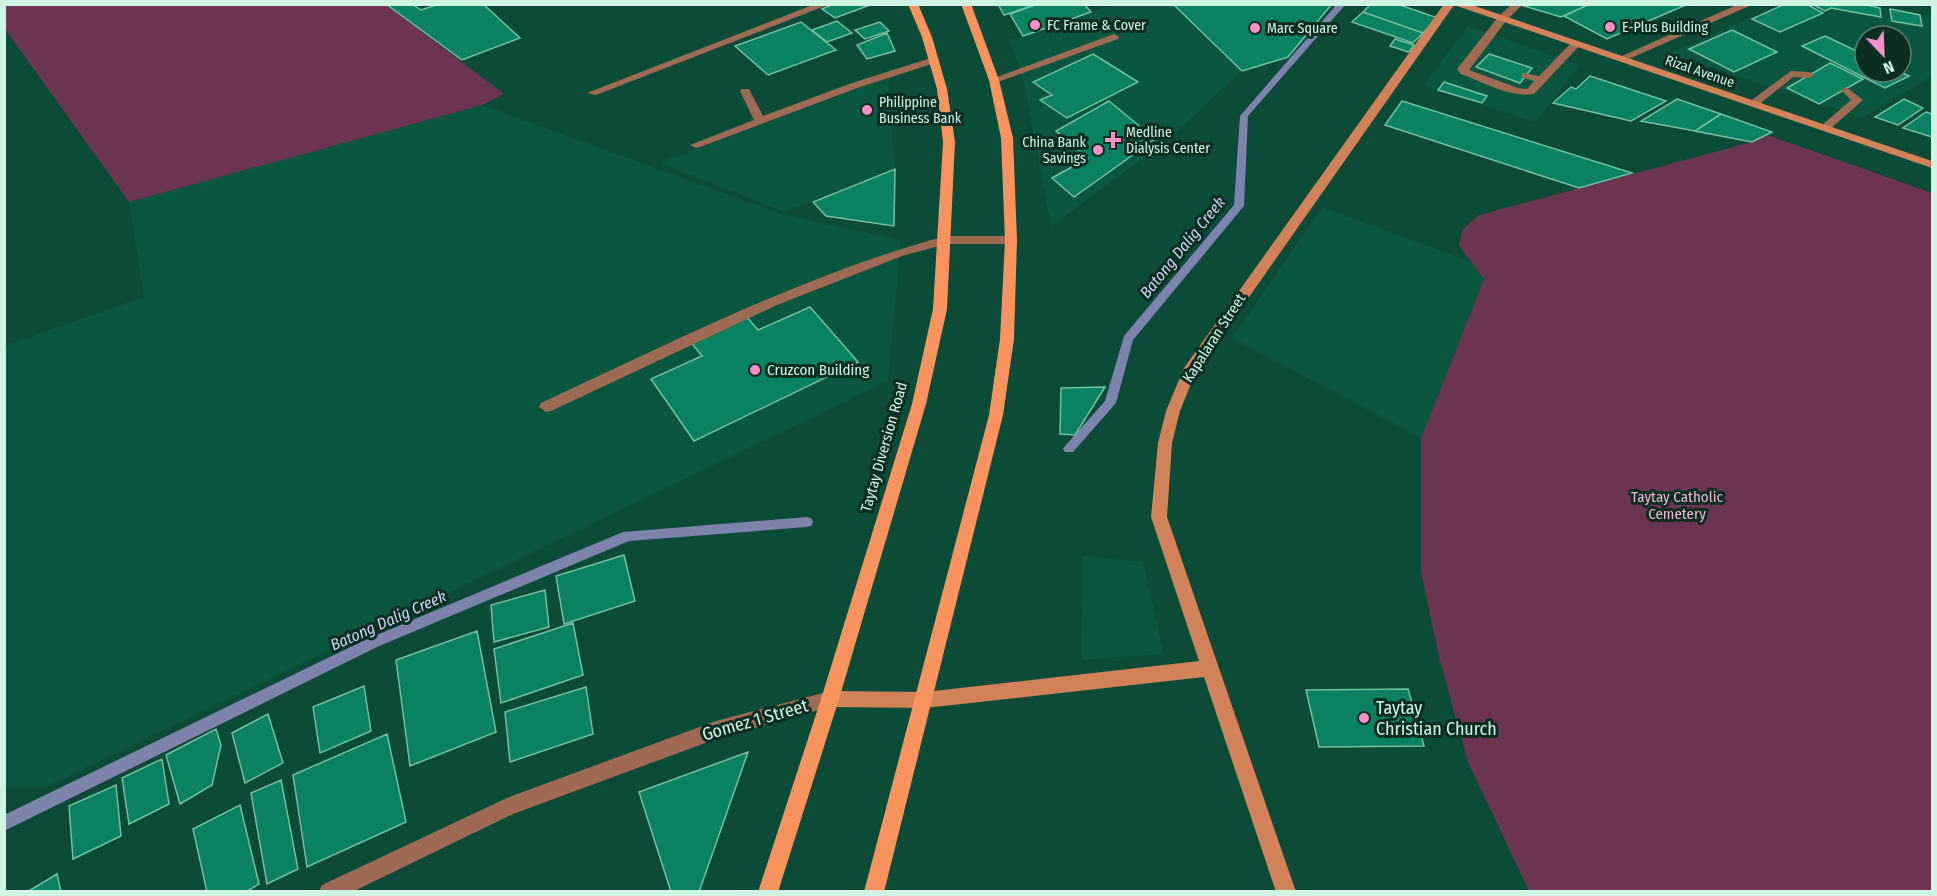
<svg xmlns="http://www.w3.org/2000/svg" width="1937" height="896" viewBox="0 0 1937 896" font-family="'Fira Sans Condensed',sans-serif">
<rect width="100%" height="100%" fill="#0b4b38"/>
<path fill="#0b5641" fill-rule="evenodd" d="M1111,5h221l-44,52 -46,14 -74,69 -117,86 -27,-142 -14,-44z
M1780,5h88l64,11v60l-70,42 -192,-65zM1865,36h36v36h-36z
M1468,26l112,39 -44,57 -113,-36z
M888,77l7,90 -110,45 -126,-49z
M482,105l303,110 116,25 -13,141 -842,406h-41l-1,-441 140,-49 -15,-95z
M1322,207l147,54 15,17 -63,160 -189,-100z
M1083,556l60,6 21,92 -83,6z"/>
<path fill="#6c3453" d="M8,5h378l118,89 -22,11 -353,97 -124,-173v-23z
M1767,135l165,58v698h-403l-61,-129 -28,-101 -19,-89v-134l63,-159 -25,-33 3,-16 17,-15 273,-73z"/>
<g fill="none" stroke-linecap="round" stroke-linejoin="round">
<path fill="#7e83ad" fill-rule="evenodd" d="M1337,4h9l-98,112 -4,90 -111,134 -17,63 -43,49h-8l-2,-3 2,-3 40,-45 19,-65 110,-131 6,-89z
M807,517l4,1 2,4 -2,4 -4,1 -178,14 -252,106 -373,184v-16l363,-176 256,-107z"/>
</g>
<path fill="#0a8161" stroke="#73bfa2" stroke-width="1.5" d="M386,4h26l9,6 18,-6h44l37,34 -58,22z
M834,4h39l-38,14 -13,-9z
M998,4h40l-34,11z
M1038,4h46l7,8 -68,24 -13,-22z
M1173,4h159l-44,53 -46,14z
M1371,4h26l41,14 -15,15 -60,-21z
M1527,4h63l-29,13 -37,-11z
M1590,4h98l-81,35 -43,-23z
M1785,4h21l17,9 -43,19 -28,-13z
M1812,4h51l17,4 1,9 -50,-9 -6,3z
M1890,9l30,6 2,11 -30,-5z
M1363,12l60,21 -10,10 -61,-21z
M837,21l15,12 -25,9 -15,-12z
M801,22l35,28 -68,25 -33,-29z
M880,22l9,9 -24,8 -10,-9z
M1732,30l45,22 -43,20 -45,-23z
M887,33l8,18 -28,8 -10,-14z
M1825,36l40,19v17h35l9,4 -24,12 -83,-42z
M1395,39l19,6 -5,7 -19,-6z
M1093,54l45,28 -71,36 -27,-18 12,-5 -19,-13z
M1489,54l43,14 -12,15 -44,-16z
M1830,63l33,16 -44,25 -32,-16z
M1590,76l76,25 -35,20 -78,-18 18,-16 5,2z
M1444,82l43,14 -5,7 -44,-13z
M1677,99l44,15 -26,17 -54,-10z
M1904,99l19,9 -25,17 -23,-8z
M1109,101l46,38 -81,58 -22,-19 36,-20 -32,-27z
M1402,101l230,72 -53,15 -194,-63z
M1926,112l6,2v23l-29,-9z
M1721,114l51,18 -20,10 -57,-11z
M895,169l-1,57 -68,-10 -13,-14z
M810,307l48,55 -164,79 -43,-62 51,-23 -12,-15 56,-25 12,14z
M1105,387l-30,48 -15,-1 1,-46z
M624,555l11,46 -71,23 -8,-48z
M545,590l4,37 -55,15 -3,-37z
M573,623l10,52 -82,28 -7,-54z
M477,631l19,101 -86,34 -14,-106z
M364,686l7,45 -51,22 -7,-46z
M586,687l7,47 -83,28 -5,-50z
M1408,689l16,57 -105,1 -13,-57z
M268,714l15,49 -38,20 -13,-50z
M216,729l5,16 -9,40 -32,19 -14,-49z
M387,734l19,88 -99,45 -14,-92z
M748,752l-49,140h-28l-32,-100z
M162,759l7,45 -40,20 -7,-46z
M281,780l17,89 -31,15 -16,-91z
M116,785l5,51 -48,23 -4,-53z
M240,805l19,79 -13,8h-39l-14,-63z
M57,874l4,18h-34z"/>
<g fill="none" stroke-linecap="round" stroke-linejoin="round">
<path fill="#9e6b52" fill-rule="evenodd" d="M815,4h15l-234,91 -9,-2z
M1512,4h11l-17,17 -37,49 49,18 9,1 7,-8 -12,-4v-4l17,3 33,-34 9,2 -47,50c-24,4 -51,-12 -73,-20l-4,-5 41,-52z
M1114,34l5,3 -1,2 -120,43 -9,-2z
M934,57l5,3 -1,2 -78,25 -160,60 -4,1 -6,-3 64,-25 -14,-29 1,-2h8l14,27 89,-33z
M1791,71l18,1 5,3 -5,3 -16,-1 -36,29h-8v-4z
M1846,87l17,13 -34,30h-8v-4l30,-26 -10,-10z
M946,236h65l6,4 -6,4h-65l-44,12 -125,49 -226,106 -5,1 -7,-5 2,-4c132,-61 264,-129 405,-167z"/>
<path fill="#9e6b52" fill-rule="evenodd" d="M1739,4h15l-130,57 -9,-2z
M830,691l6,2 3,6 -3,6 -120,34 -203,75 -161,78h-33l3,-7 187,-88 207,-76z"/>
<path fill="#d28259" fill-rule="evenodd" d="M1444,4h25l463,157v7l-478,-163 -259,369 -15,37 -8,32 -5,74 129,375h-20l-72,-215 -279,31 -95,-1 -6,-2 -3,-6 3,-6 6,-2 95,1 274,-31 -48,-144 7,-74 8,-32 18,-43z"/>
<path fill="#f9935d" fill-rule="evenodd" d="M908,4h10l14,33 15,52 8,53 -8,167 -21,95 -87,295 -61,193h-20l63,-193 91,-295 21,-95 10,-167 -6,-53 -15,-52z
M961,4h10l28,76 14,58 4,102 -3,99 -11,76 -119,477h-20l125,-477 11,-76 5,-99 -4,-102 -12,-58z"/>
</g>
<g fill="#f98fc8" stroke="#0c2d22" stroke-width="2">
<circle cx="1035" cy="25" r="6"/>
<circle cx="1610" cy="27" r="6"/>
<circle cx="1255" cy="28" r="6"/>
<circle cx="867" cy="110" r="6"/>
<path d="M1110 131h6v6h6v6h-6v6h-6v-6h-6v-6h6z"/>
<circle cx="1098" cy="150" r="6"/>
<circle cx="755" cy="370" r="6"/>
<circle cx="1364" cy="718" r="6"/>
</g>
<g text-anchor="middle" stroke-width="6" stroke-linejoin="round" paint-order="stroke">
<g font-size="14" fill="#cff4e4" stroke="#0c2d22" text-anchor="start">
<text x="1047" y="30">FC Frame &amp; Cover</text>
<text x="1622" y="32">E-Plus Building</text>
<text x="1267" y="33">Marc Square</text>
<text x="879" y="107">Philippine<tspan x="879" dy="16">Business Bank</tspan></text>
<text x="1126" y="137">Medline<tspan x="1126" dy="16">Dialysis Center</tspan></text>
<text x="1086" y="147" text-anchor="end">China Bank<tspan x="1086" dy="16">Savings</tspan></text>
</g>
<g font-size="14" fill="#cff4e4" stroke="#0c2d22">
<text transform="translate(1700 71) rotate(19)" y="5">Rizal Avenue</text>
</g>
<g font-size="15" fill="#cff4e4" stroke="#0c2d22">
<text transform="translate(1214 338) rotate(-57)" y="5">Kapalaran Street</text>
<text transform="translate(884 447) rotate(-74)" y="5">Taytay Diversion Road</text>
</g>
<g font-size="15" fill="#cff4e4" stroke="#0c2d22" text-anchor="start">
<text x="767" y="375">Cruzcon Building</text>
</g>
<g font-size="15" fill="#f3b5d4" stroke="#0c2d22">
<text x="1677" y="502">Taytay Catholic<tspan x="1677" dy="17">Cemetery</tspan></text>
</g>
<g font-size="16" font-style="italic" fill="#d2d0f8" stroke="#0c2d22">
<text transform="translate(1182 247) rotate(-51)" y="6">Batong Dalig Creek</text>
<text transform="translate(388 620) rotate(-24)" y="6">Batong Dalig Creek</text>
</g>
<g font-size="18" fill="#cff4e4" stroke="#0c2d22" text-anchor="start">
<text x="1376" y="714">Taytay<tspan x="1376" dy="21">Christian Church</tspan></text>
</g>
<g font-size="18" fill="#cff4e4" stroke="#0c2d22">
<text transform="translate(755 720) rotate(-16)" y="6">Gomez 1 Street</text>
</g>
</g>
<rect width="1937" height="896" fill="none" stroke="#cff4e4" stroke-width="12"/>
<g transform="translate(1883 54) rotate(157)"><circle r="28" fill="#0c2d22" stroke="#5a7d70" stroke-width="1.5"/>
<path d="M0-4.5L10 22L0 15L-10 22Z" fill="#f98fc8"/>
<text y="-9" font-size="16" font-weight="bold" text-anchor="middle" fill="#cff4e4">N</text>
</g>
</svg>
